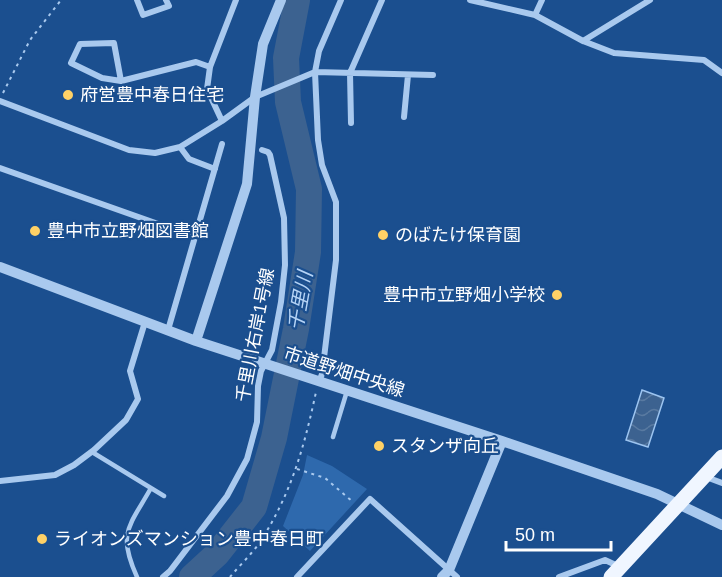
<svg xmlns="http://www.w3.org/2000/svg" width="722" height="577" viewBox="0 0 722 577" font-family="Arial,'Noto Sans JP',sans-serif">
<defs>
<pattern id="water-waves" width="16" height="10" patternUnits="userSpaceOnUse" patternTransform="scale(1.5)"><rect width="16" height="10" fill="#3c6290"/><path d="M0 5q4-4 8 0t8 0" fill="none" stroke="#597aa1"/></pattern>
</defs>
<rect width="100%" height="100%" fill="#1b4f8f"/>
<path fill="#2e69ad" d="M307,455l25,11 35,23 -57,62 -27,-25 20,-51z"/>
<path fill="url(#water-waves)" stroke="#9cc4f0" stroke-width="1.5" d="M642,390l22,8 -16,49 -22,-7z"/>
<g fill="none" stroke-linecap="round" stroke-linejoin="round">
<path stroke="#3c6290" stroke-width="26" d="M192,577l25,-23 37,-47 20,-69 22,-109 12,-77 1,-63 -21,-87 -2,-44 11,-58"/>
<path stroke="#a9c9ee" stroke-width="2" stroke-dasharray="3 4.5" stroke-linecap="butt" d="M3,93l27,-53 31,-40
M297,469l28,9 28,24
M230,577c9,-11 21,-22 30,-35 31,-48 44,-94 56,-150"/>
<path stroke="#a9c9ee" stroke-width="4.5" d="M333,437l14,-46
M92,452l72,44
M137,577c-20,-44 -8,-50 14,-89"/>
<path stroke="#a9c9ee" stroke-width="6" d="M137,0l6,15 26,-9 -3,-6
M470,0l65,15 48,26 31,12 90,7 18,13
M535,15l7,-15
M583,41l67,-41
M121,81l-7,-38 -34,1 -9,19 31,15 19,3 75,-19 14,5
M0,101l129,49 26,3 25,-6 42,-26 33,-24 60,-25 118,3
M404,117l4,-42
M222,121l-15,-32 3,-22 26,-67
M351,123l-1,-50 32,-73
M180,147l9,12 26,10
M0,168l195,69
M168,330l54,-186
M319,382l3,-8 14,-114v-58l-14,-37 -4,-25 -3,-68 4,-21 22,-51
M706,477l16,6
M0,481l55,-6 19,-10 20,-15 32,-30 12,-21 -8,-28 15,-49
M163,577l7,-6 57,-75 20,-37 10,-37 1,-36 3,-15 11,-21 9,-48 4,-37 -1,-47 -14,-63 -2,-3 -6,-2
M297,577l73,-78 87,78
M559,577l46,-17 15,7"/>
<path stroke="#a9c9ee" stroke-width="10" d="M0,267l196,74 306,100 155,53 65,31
M196,341l51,-157 8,-87 8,-53 18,-44
M442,577l7,-7 53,-129"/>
<path stroke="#f0f6ff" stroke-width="15" d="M611,577l111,-120"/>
</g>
<g fill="#ffd166" stroke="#1b4f8f" stroke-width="2">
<circle cx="68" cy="95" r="6"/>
<circle cx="35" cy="231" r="6"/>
<circle cx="383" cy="235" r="6"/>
<circle cx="557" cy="295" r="6"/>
<circle cx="379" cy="446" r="6"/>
<circle cx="42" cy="539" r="6"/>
</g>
<g text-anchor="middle" stroke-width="4.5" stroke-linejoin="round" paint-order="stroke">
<g font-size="18" fill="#fff" stroke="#1b4f8f" text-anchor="start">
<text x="80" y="101">府営豊中春日住宅</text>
<text x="47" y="237">豊中市立野畑図書館</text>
<text x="395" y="241">のばたけ保育園</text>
<text x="545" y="301" text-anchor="end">豊中市立野畑小学校</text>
<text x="391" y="452">スタンザ向丘</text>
<text x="54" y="545">ライオンズマンション豊中春日町</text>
</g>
<g font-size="18" fill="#fff" stroke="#1b4f8f">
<text transform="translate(255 335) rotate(-79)" y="6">千里川右岸1号線</text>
<text transform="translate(344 372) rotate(18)" y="6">市道野畑中央線</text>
</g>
<g font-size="20" font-style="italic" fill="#b5d3f5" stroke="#1b4f8f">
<text transform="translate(300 301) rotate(-80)" y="7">千里川</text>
</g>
</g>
<path d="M506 541v9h105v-9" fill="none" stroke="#ffffff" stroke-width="3"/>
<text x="515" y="541" font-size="18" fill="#ffffff" stroke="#1b4f8f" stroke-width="4.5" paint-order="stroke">50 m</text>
</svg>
